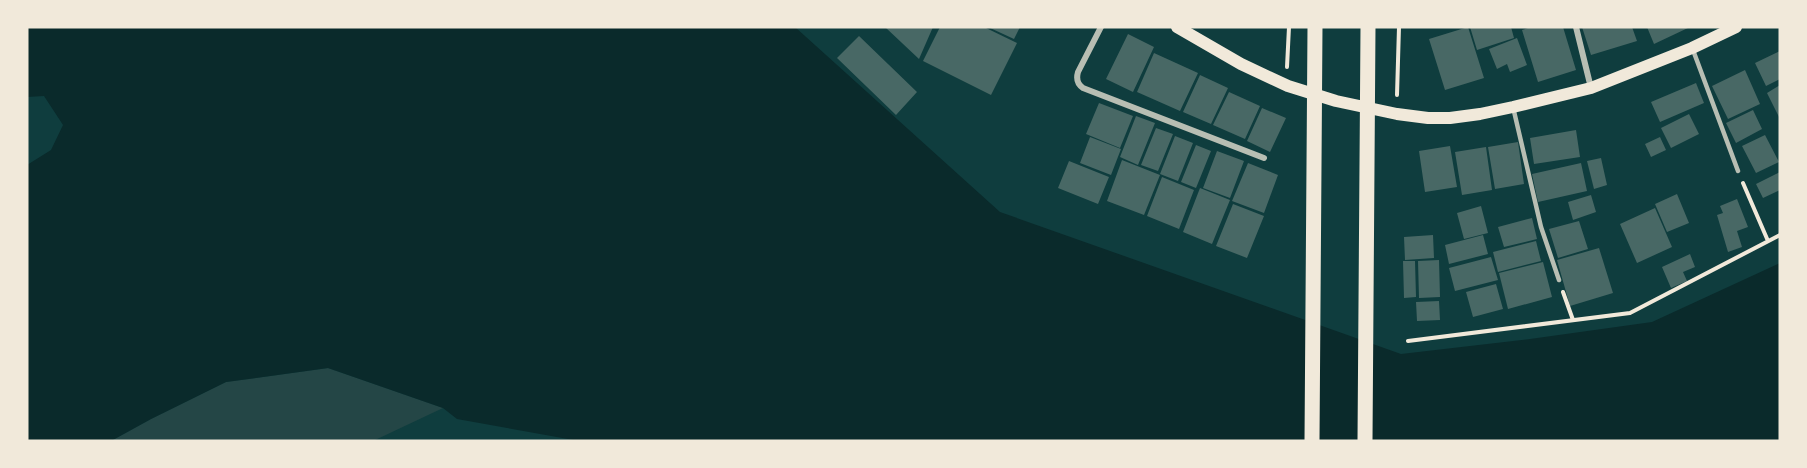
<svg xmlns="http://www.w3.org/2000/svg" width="1807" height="468" viewBox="0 0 1807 468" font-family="Ubuntu,sans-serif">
<rect width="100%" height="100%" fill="#0f3d3e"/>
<path fill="#244646" d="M328,368l115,40 -70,33h-262l40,-22 75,-37z"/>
<path fill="#0a2a2b" d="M795,27l205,185 401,142 129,-15 122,-17 128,-59v178h-1201l-122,-22 -14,-11 -115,-40 -102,14 -75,37 -40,22h-84v-276l24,-15 12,-25 -19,-29 -17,1v-69z"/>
<path fill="#486865" d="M885,27h48l-14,32z
M940,27h44l33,16 -26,52 -68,-34z
M988,27h32l-6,12z
M1468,27l16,51 -39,12 -16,-51z
M1470,27h41l3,11 -37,12z
M1531,27h32l13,43 -38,12 -16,-52z
M1582,27h50l5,14 -46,14z
M1647,27h43l-36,17z
M1128,34l26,13 -21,45 -27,-13z
M859,36l58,56 -21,23 -59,-57z
M1517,38l10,27 -17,7 -3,-8 -10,5 -8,-20z
M1780,51v28l-14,7 -11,-23z
M1154,53l44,20 -18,38 -43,-19z
M1745,70l15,34 -32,15 -16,-33z
M1200,75l28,13 -17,36 -28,-12z
M1696,83l8,20 -44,19 -9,-20z
M1780,85v34l-13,-26z
M1229,92l31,14 -15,33 -32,-14z
M1099,103l34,13 -13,32 -34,-14z
M1262,108l24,10 -16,34 -23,-11z
M1753,110l9,19 -26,14 -10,-20z
M1689,114l10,20 -28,14 -10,-20z
M1136,116l19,7 -17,42 -18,-8z
M1156,128l17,6 -15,37 -17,-6z
M1576,130l4,27 -46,7 -4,-26z
M1765,135l14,27 -23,11 -14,-27z
M1175,136l18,7 -15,38 -18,-7z
M1090,137l31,12 -10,26 -31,-12z
M1660,137l6,13 -15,7 -6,-13z
M1518,142l6,42 -29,5 -7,-42z
M1196,145l15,6 -15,37 -15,-6z
M1450,146l7,41 -32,5 -6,-41z
M1486,147l6,43 -30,5 -7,-43z
M1217,151l27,10 -14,37 -27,-10z
M1601,158l6,27 -13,4 -7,-28z
M1122,160l38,15 -16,40 -37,-14z
M1069,161l40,16 -11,27 -40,-16z
M1248,163l30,12 -14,38 -32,-12z
M1581,163l6,28 -49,11 -6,-28z
M1780,172v18l-17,8 -7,-14z
M1162,177l32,13 -15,39 -32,-13z
M1200,188l30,12 -18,44 -29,-12z
M1677,194l12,29 -22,9 -12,-28z
M1591,195l5,17 -23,8 -5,-18z
M1737,199l11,28 -11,4 5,16 -14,5 -11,-37 6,-2 -3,-7z
M1233,204l31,12 -17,42 -31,-12z
M1481,206l7,27 -24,6 -7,-26z
M1655,208l17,39 -35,16 -17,-39z
M1532,218l5,21 -33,8 -6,-20z
M1579,221l9,28 -30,9 -9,-29z
M1433,235l1,23 -29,2 -1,-23z
M1483,235l5,19 -39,10 -4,-19z
M1536,241l5,20 -43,11 -5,-20z
M1599,248l14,45 -43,13 -13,-46z
M1690,254l5,13 -12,5 4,9 -16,7 -9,-21z
M1491,257l7,23 -43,11 -6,-23z
M1439,260l1,37 -21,1 -1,-37z
M1403,261h12l1,36 -12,1z
M1543,262l9,35 -44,12 -9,-36z
M1496,284l7,25 -30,8 -7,-25z
M1439,301l1,19 -23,1 -1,-19z"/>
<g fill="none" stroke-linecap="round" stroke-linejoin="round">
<path stroke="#f1e9da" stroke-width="4" d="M1287,67l2,-40
M1397,95l2,-68
M1743,183l25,58
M1563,292l10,28
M1408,341l222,-28 150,-78"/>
<path stroke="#b8beb3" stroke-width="4.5" d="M1693,50l45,121
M1513,107l28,120 18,53"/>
<path stroke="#b8beb3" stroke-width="6" d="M1101,27l-23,45c-2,7 -1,12 5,16l181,70
M1576,27l15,61"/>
<path stroke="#f1e9da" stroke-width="12" d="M1177,27l64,37 47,22 48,15 61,13 31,4h22l30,-4 33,-7 78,-19 101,-40 44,-21"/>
<path stroke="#f1e9da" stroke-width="15" d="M1312,441l3,-414
M1365,441l3,-414"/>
</g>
<rect width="1807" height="468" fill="none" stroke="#f1e9da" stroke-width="57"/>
</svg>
